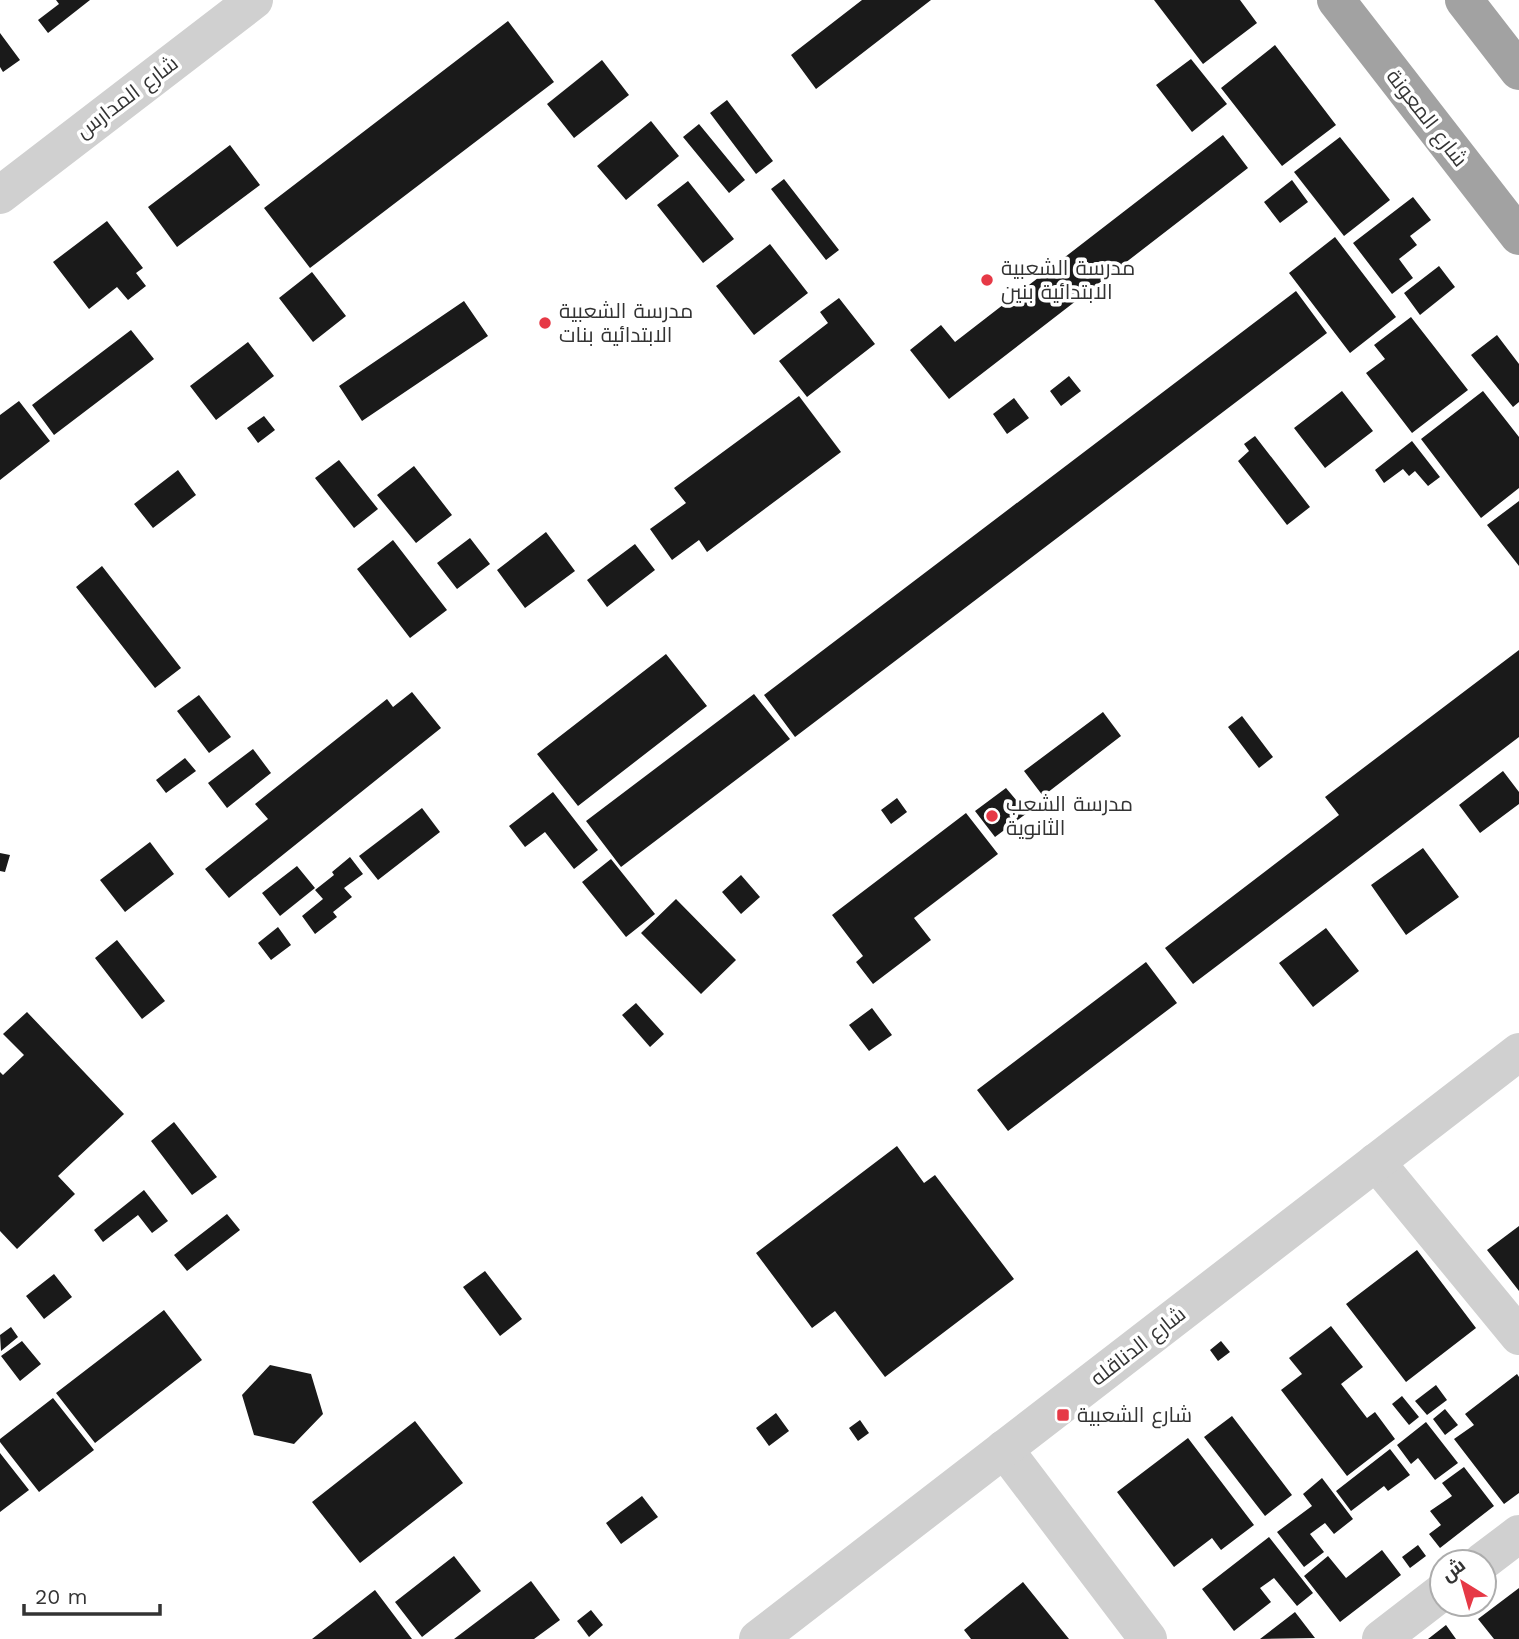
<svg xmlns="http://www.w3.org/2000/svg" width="1519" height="1639" viewBox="0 0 1519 1639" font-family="'Work Sans',Cairo,sans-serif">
<rect width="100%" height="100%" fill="#fff"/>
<path fill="#1a1a1a" d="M56,0h34l-42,33 -10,-13 21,-16z
M862,0h69l-115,89 -25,-34z
M1154,0h86l17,23 -54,41z
M508,21l46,61 -244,186 -46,-60z
M0,33l20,27 -17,12 -3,-5z
M1275,45l61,80 -54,41 -61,-78z
M1191,59l36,45 -35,28 -36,-47z
M602,60l27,35 -55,43 -27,-34z
M727,100l46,61 -17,13 -46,-61z
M651,121l28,35 -53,44 -29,-34z
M699,124l46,56 -16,13 -46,-56z
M1223,135l25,33 -299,231 -39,-49 31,-25 14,17z
M1340,137l50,63 -46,36 -50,-64z
M230,145l30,40 -83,62 -29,-40z
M784,179l55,71 -13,10 -55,-71z
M1292,180l16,22 -28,21 -16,-21z
M688,181l46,58 -31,24 -46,-58z
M1413,197l18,23 -21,16 7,9 -18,14 14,19 -21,16 -39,-51z
M107,221l36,47 -7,5 10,13 -18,14 -11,-13 -28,22 -36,-47z
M1335,237l61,80 -46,36 -61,-80z
M770,244l38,49 -54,42 -38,-49z
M1439,266l16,21 -35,28 -16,-22z
M312,272l34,44 -33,26 -34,-44z
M1296,291l31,42 -532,404 -31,-42z
M839,298l36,46 -68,53 -28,-36 49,-38 -8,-11z
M464,301l24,35 -126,85 -23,-35z
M1411,317l57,73 -56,43 -46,-60 19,-14 -11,-14z
M131,330l23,29 -100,76 -22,-30z
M1497,335l22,29v38l-6,5 -42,-52z
M248,342l26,34 -58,44 -26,-34z
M1069,376l12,15 -20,15 -11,-15z
M1342,391l31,40 -48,37 -31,-40z
M1483,391l36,46v51l-38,30 -60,-79z
M799,396l42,56 -134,100 -8,-12 -27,20 -22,-31 36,-26 -12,-15z
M1014,398l15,20 -22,16 -14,-20z
M19,401l31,40 -50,39v-65z
M264,416l11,14 -17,13 -11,-15z
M1255,436l55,71 -23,18 -49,-64 11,-10 -5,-7z
M1412,441l28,36 -12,9 -13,-15 -6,5 -6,-7 -19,14 -9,-13z
M339,460l39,49 -24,19 -39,-50z
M414,466l38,49 -36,28 -39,-48z
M178,470l18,25 -43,33 -19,-24z
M1519,501v65l-32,-41z
M546,532l29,39 -50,37 -28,-38z
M470,538l20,26 -33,25 -20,-26z
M393,540l54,70 -37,28 -53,-69z
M635,544l20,26 -48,37 -20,-27z
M102,566l79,102 -26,20 -79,-101z
M1519,650v87l-326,247 -28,-36 174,-133 -14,-18z
M666,654l41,52 -129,100 -41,-52z
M412,692l29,36 -212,170 -24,-29 63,-50 -13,-15 132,-105 6,8z
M754,694l36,45 -169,128 -35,-46z
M199,695l32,42 -22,16 -32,-42z
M1103,712l18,24 -78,60 -19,-25z
M1242,716l31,41 -14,11 -31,-41z
M253,749l18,24 -44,35 -19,-25z
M185,758l11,13 -30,22 -10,-13z
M1503,771l16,21v12l-39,29 -21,-28z
M1006,788l21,25 -32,24 -20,-26z
M553,792l45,58 -24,19 -29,-37 -20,15 -16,-21z
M897,798l10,14 -16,12 -10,-14z
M422,808l18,24 -62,48 -19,-24z
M966,813l32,41 -84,64 17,22 -58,44 -17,-22 7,-6 -31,-41z
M150,842l24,32 -49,38 -25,-32z
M1423,848l36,49 -53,38 -35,-50z
M0,853l10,2 -5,17 -5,-1z
M350,857l13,17 -19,14 8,9 -19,15 4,5 -22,17 -13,-18 21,-17 -8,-9 19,-15 -2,-3z
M611,859l44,55 -29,23 -44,-55z
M297,866l18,22 -35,28 -18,-23z
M741,875l19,22 -19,17 -19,-22z
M676,899l60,61 -35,34 -60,-61z
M278,927l13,18 -20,15 -13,-17z
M1326,928l33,43 -46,36 -34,-44z
M117,940l48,61 -23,18 -47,-61z
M1146,962l31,41 -169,128 -31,-41z
M636,1003l28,31 -14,13 -28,-32z
M872,1008l20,27 -23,16 -20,-26z
M27,1012l97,102 -66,62 17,18 -58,55 -17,-18v-159l3,3 21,-20 -21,-21z
M174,1122l43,55 -25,18 -41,-54z
M897,1146l27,37 11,-8 79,104 -129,98 -50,-66 -23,17 -56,-75z
M144,1190l24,31 -16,12 -14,-18 -35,27 -9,-12z
M227,1214l13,16 -53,41 -13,-16z
M1519,1226v65l-32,-41z
M1417,1250l59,78 -70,54 -60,-78z
M485,1271l37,48 -22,17 -37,-49z
M54,1274l18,23 -28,22 -18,-23z
M164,1310l38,50 -107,83 -39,-50z
M1331,1326l32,41 -22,17 26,34 8,-6 20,27 -48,37 -66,-86 21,-16 -13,-16z
M11,1327l7,10 -17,14 -1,-16z
M22,1341l19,23 -21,17 -19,-25z
M1221,1341l9,11 -12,9 -8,-11z
M270,1365l41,9 12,40 -29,30 -40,-9 -12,-40z
M1517,1374l2,3v116l-15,11 -50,-65 20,-14 -9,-11z
M1436,1385l11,15 -20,15 -12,-14z
M1402,1396l17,21 -10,8 -17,-21z
M53,1398l41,52 -55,42 -39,-50v-3z
M1445,1409l13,16 -13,10 -12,-16z
M776,1413l13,18 -20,15 -13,-18z
M1232,1416l60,79 -27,21 -61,-79z
M860,1420l9,13 -11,8 -9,-13z
M415,1421l48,62 -103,80 -48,-61z
M1426,1422l32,41 -23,17 -17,-22 -7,6 -14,-19z
M1188,1438l66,87 -33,25 -9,-12 -38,29 -57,-75z
M1390,1449l20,26 -22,16 -4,-5 -33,25 -15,-20z
M0,1453l29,37 -29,22z
M1464,1467l30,39 -54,42 -11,-14 12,-9 -11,-14 22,-15 -10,-13z
M1322,1478l31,41 -19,15 -9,-11 -15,11 14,18 -20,15 -27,-35 35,-26 -9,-12z
M642,1496l16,21 -37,27 -15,-21z
M1269,1537l44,56 -16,13 -23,-28 -14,10 11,14 -37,29 -32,-42z
M1418,1545l8,11 -16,12 -8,-11z
M1382,1550l19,25 -61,47 -36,-46 24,-20 18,22z
M454,1556l27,35 -59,46 -27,-35z
M531,1581l29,39 -26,19h-80z
M1023,1582l46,57h-98l-7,-9z
M1519,1588v51h-25l-16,-20z
M375,1590l37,49h-100z
M591,1610l12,15 -14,12 -12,-16z
M1295,1612l20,26 -55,1z
M1446,1625l10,14h-28z"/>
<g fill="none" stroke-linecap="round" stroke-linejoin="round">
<path stroke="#d0d0d0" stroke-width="38" d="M1376,1162l143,174
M1004,1449l144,190
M1482,1562l37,-28
M1381,1639l61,-47"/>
<path stroke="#d0d0d0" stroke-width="38" d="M0,195l254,-195
M758,1639l761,-587"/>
<path stroke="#a2a2a2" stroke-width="38" d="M1336,0l183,236
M1464,0l55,71"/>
</g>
<g fill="#e63946" stroke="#fff" stroke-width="2.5">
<circle cx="987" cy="280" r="7"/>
<circle cx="545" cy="323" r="7"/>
<circle cx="992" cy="816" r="7"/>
<rect x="1056" y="1408" width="14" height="14" rx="3.5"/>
</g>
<g text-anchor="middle" stroke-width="7" stroke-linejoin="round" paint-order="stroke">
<g font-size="21" fill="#333" stroke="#fff">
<text transform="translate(127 97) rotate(-37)" y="7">شارع المدارس</text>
<text transform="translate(1427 118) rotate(52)" y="7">شارع المعونة</text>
<text transform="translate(1138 1346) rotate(-38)" y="7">شارع الدناقله</text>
</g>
<g font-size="21" fill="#333" stroke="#fff" text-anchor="start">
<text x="1001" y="275">مدرسة الشعبية<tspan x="1001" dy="24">الابتدائية بنين</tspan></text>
<text x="559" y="318">مدرسة الشعبية<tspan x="559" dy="24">الابتدائية بنات</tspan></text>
<text x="1006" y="811">مدرسة الشعب<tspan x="1006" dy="24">الثانوية</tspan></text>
<text x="1077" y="1422">شارع الشعبية</text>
</g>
</g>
<g transform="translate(1463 1583) rotate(323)"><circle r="33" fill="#ffffff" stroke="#adadad" stroke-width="2"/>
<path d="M0-5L12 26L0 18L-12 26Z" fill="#e63946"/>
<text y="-10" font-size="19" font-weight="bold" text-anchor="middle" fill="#333333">ش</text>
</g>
<path d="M24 1604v10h136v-10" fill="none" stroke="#333333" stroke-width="3.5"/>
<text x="35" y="1604" font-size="21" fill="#333333" stroke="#ffffff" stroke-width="5" paint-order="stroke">20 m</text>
</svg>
